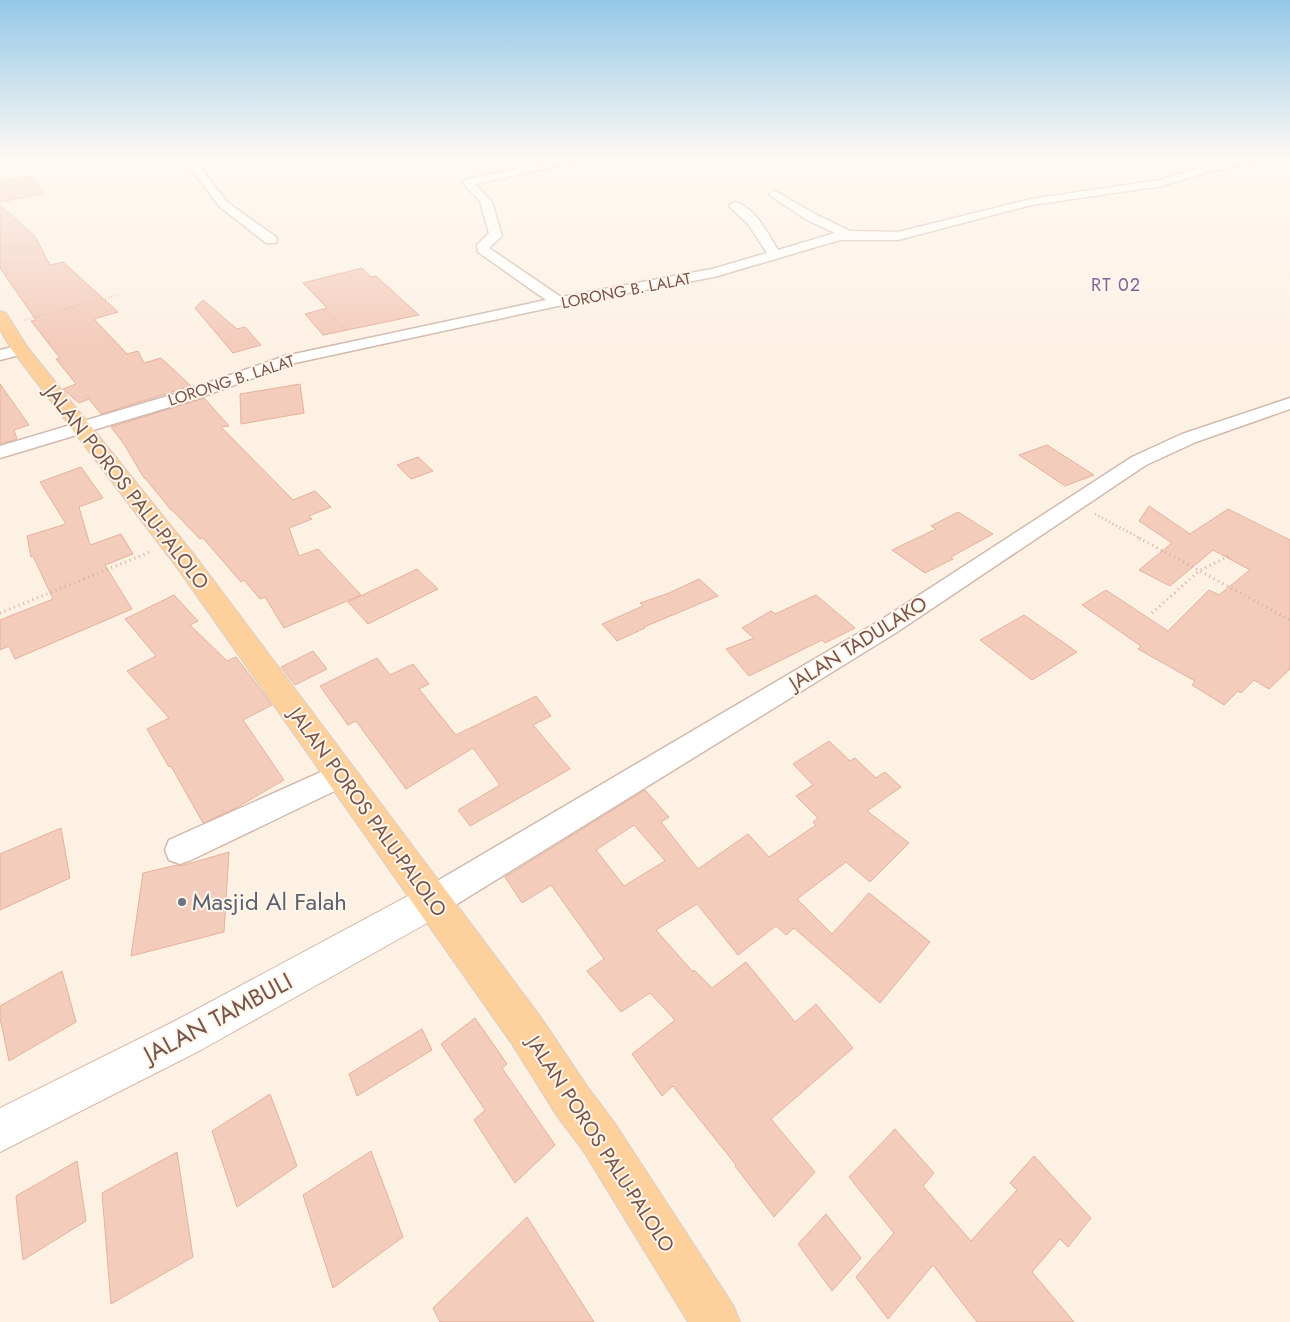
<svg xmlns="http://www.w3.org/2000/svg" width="1290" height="1322" viewBox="0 0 1290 1322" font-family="Jost,sans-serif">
<rect width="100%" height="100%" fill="#fdf1e4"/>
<path fill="#f3ccbb" stroke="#e7b19b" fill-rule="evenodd" d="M32,176l11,18 -43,8v-20z
M0,205l35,31 15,29 13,-3 55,50 -24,7 33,35 11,-3 6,12 17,-5 30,28 -90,28 -12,-15 -10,4 -14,-12 -2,-2 13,-5 -20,-25 4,-1 -29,-37 5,-1 -36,-52z
M362,268l9,9 5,-1 43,39 -96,20 -18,-21 22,-6 -24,-25z
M203,300l34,29 8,-2 16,18 -28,8 -38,-45z
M0,384l29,41 -15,5 3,9 -17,5z
M300,384l4,29 -63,11 -1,-30z
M204,398l25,28 -8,1 72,73 22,-9 16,16 -22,9 3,3 -23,9 10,28 19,-7 43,46 -77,33 -19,-31 -5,2 -16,-19 -3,2 -38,-44 -3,1 -28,-29h-1l-26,-32h-1l-20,-34 -13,-17z
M1047,445l47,30 -29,11 -46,-31z
M418,457l15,14 -22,8 -14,-14z
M81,467l22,31 -24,9 11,38 31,-11 12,20 -28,11 27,44 -117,50 -6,-13 -9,4v-30l53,-21 -20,-43 -2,1 -4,-21 39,-12 -26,-42z
M1149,506l41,28 38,-25 62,31v129l-21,20 -15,-9 -13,13 -3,-2 -14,14 -32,-20 3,-4 -57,-32 3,-3 -59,-41 24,-15 62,41 41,-41 10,5 31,-25 -37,-20 -43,36 -31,-16 33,-27 -33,-22z
M958,512l35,22 -42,23 2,2 -28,14 -33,-23 44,-21 -5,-3z
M417,569l21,20 -70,35 -20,-22z
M699,579l19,17 -74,31 1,1 -28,13 -15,-17 41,-18 -3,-3 29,-10z
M174,595l24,26 -8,4 37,36 9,-4 36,48 -29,15 41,60 -48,28 -33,15 -32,-57 -2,1 -22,-38 22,-11 -42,-47 29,-15 -31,-37z
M816,595l39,33 -30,15 -3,-3 -73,36 -23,-27 28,-11 -12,-10 29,-17 4,3z
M1024,615l53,37 -45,28 -52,-40z
M313,651l14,18 -32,16 -14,-18z
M377,658l13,17 23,-11 16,20 -10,5 37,46 80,-39 15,20 -18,9 37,44 -100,57 -12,-16 42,-25 -27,-37 -67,41 -50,-68 -8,4 -28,-39z
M829,741l21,20 5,-3 21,20 9,-6 16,15 -34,24 42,32 -39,39 -24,-20 -49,37 35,35 37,-41 61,49 -50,61 -86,-75 -8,7 -10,-9 -38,29 -41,-51 -41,26 37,42 1,-2 18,18 34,-26 49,60 21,-18 37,44 -82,71 44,53 -41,45 -39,-51 1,-1 -63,-79 -11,10 -30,-42 43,-34 -25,-27 -29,19 -34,-41 17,-12 -53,-74 -29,18 -17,-26 140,-87 24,27 -8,5 37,47 50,-35 21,23 47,-32 -3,-3 5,-4 -22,-22 17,-11 -20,-21zM634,825l31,36 -41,25 -28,-36z
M61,828l9,50 -70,32v-56z
M229,852l-5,80 -93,24 12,-83 34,-8 4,1z
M62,971l14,51 -67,39 -9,-43v-12z
M475,1018l32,46 -5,4 53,77 -40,38 -41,-63 11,-10 -44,-66z
M422,1029l10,21 -75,46 -8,-22z
M270,1094l27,72 -60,41 -25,-76z
M895,1129l39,44 -11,13 48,55 46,-51 -7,-7 24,-27 57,62 -23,29 -8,-8 -28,33 42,50h-97l-44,-57 -45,54 -32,-42 38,-44 -45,-56z
M371,1151l32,86 -70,51 -30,-93z
M177,1152l16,105 -82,47 -9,-111z
M77,1161l9,60 -63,39 -7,-64z
M826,1214l35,44 -29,33 -34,-47z
M527,1217l67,105h-154l-7,-14z"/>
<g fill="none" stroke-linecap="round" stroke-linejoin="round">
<defs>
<path id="street" d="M184,159h10l33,43 49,35 1,3 -1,3h-10l-47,-37z
M563,159h18l-5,3 -101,22 17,18 10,34 -13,12 72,49 151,-28 55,-16 -19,-29 -19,-18 6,-4c20,5 33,32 43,48l57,-17 -28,-13 -36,-24 -2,-2 6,-3 40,23 35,17 48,1 133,-33 129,-19 42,-13 41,-8h19l-5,3 -49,10 -46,14 -131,19 -133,35h-58l-126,37 -156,29 -263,57 -102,37 -193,58v-12l181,-54 104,-36 261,-56 -68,-48 -1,-7 12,-12 -9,-32 -18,-19 6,-3z
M21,345l6,2 2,3 -2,3 -27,7v-10z
M1290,398v11l-94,33 -50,23 -249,167 -453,280 -11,4 -11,-4 -5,-11 5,-11 459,-270 251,-163 50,-23z
M341,763l10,4 4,8 -4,8 -160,77 -11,4 -11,-4 -4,-10 4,-10z"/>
<path id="secondary" d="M433,885l12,4 6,12 -6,12 -244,137 -201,102v-44l173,-86 248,-133z"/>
<path id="primary" d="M0,311l6,2 22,35 168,209 344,459 47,70 27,36 119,183 7,17h-52l-104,-170 -27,-36 -45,-72 -334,-475 -166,-219 -12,-20z"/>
</defs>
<use href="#street" stroke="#d1baad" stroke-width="3"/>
<use href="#secondary" stroke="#d4b9aa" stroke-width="2"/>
<use href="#primary" stroke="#d9cfcc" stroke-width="2"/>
<path stroke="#d8af9e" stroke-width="2" stroke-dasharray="0.5 2.5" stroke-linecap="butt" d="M325,310l20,20
M24,320l98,-26"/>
<path stroke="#d8af9e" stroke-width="2.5" stroke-dasharray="1 3" stroke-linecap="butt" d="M1095,514l46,25"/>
<path stroke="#d8af9e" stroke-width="3" stroke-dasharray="1 4" stroke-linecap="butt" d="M1139,538l151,82
M0,613l150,-61
M1152,613l47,-42 30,-15"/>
<use href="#street" fill="#fff" fill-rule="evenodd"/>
<use href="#secondary" fill="#fff" fill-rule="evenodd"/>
<use href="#primary" fill="#fed09b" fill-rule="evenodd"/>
</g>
<linearGradient id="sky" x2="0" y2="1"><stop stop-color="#95c8e8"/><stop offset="0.46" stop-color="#fef9f3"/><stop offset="1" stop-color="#fef9f3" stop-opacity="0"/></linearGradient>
<rect width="1290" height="344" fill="url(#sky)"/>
<circle fill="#6b7280" stroke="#fff5eb" stroke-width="2" cx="182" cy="902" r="5"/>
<g text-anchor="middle" stroke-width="4" stroke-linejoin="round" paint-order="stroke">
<g font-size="16" fill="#775549" stroke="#fff5eb">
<text transform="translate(626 290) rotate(-11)" y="6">LORONG B. LALAT</text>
<text transform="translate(231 380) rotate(-18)" y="6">LORONG B. LALAT</text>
</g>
<g font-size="18" letter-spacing="1" fill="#83649a" stroke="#fff5eb">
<text x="1116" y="291">RT 02</text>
</g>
<g font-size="20" fill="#775549" stroke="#fff5eb">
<text transform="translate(127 487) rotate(52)" y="7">JALAN POROS PALU-PALOLO</text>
<text transform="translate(858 643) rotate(-32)" y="7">JALAN TADULAKO</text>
<text transform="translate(368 812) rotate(54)" y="7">JALAN POROS PALU-PALOLO</text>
<text transform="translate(601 1144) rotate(57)" y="7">JALAN POROS PALU-PALOLO</text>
</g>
<g font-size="24" fill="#5b616d" stroke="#fff5eb" text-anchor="start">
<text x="192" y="910">Masjid Al Falah</text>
</g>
<g font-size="24" fill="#775549" stroke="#fff5eb">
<text transform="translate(218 1018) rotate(-28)" y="8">JALAN TAMBULI</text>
</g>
</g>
</svg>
